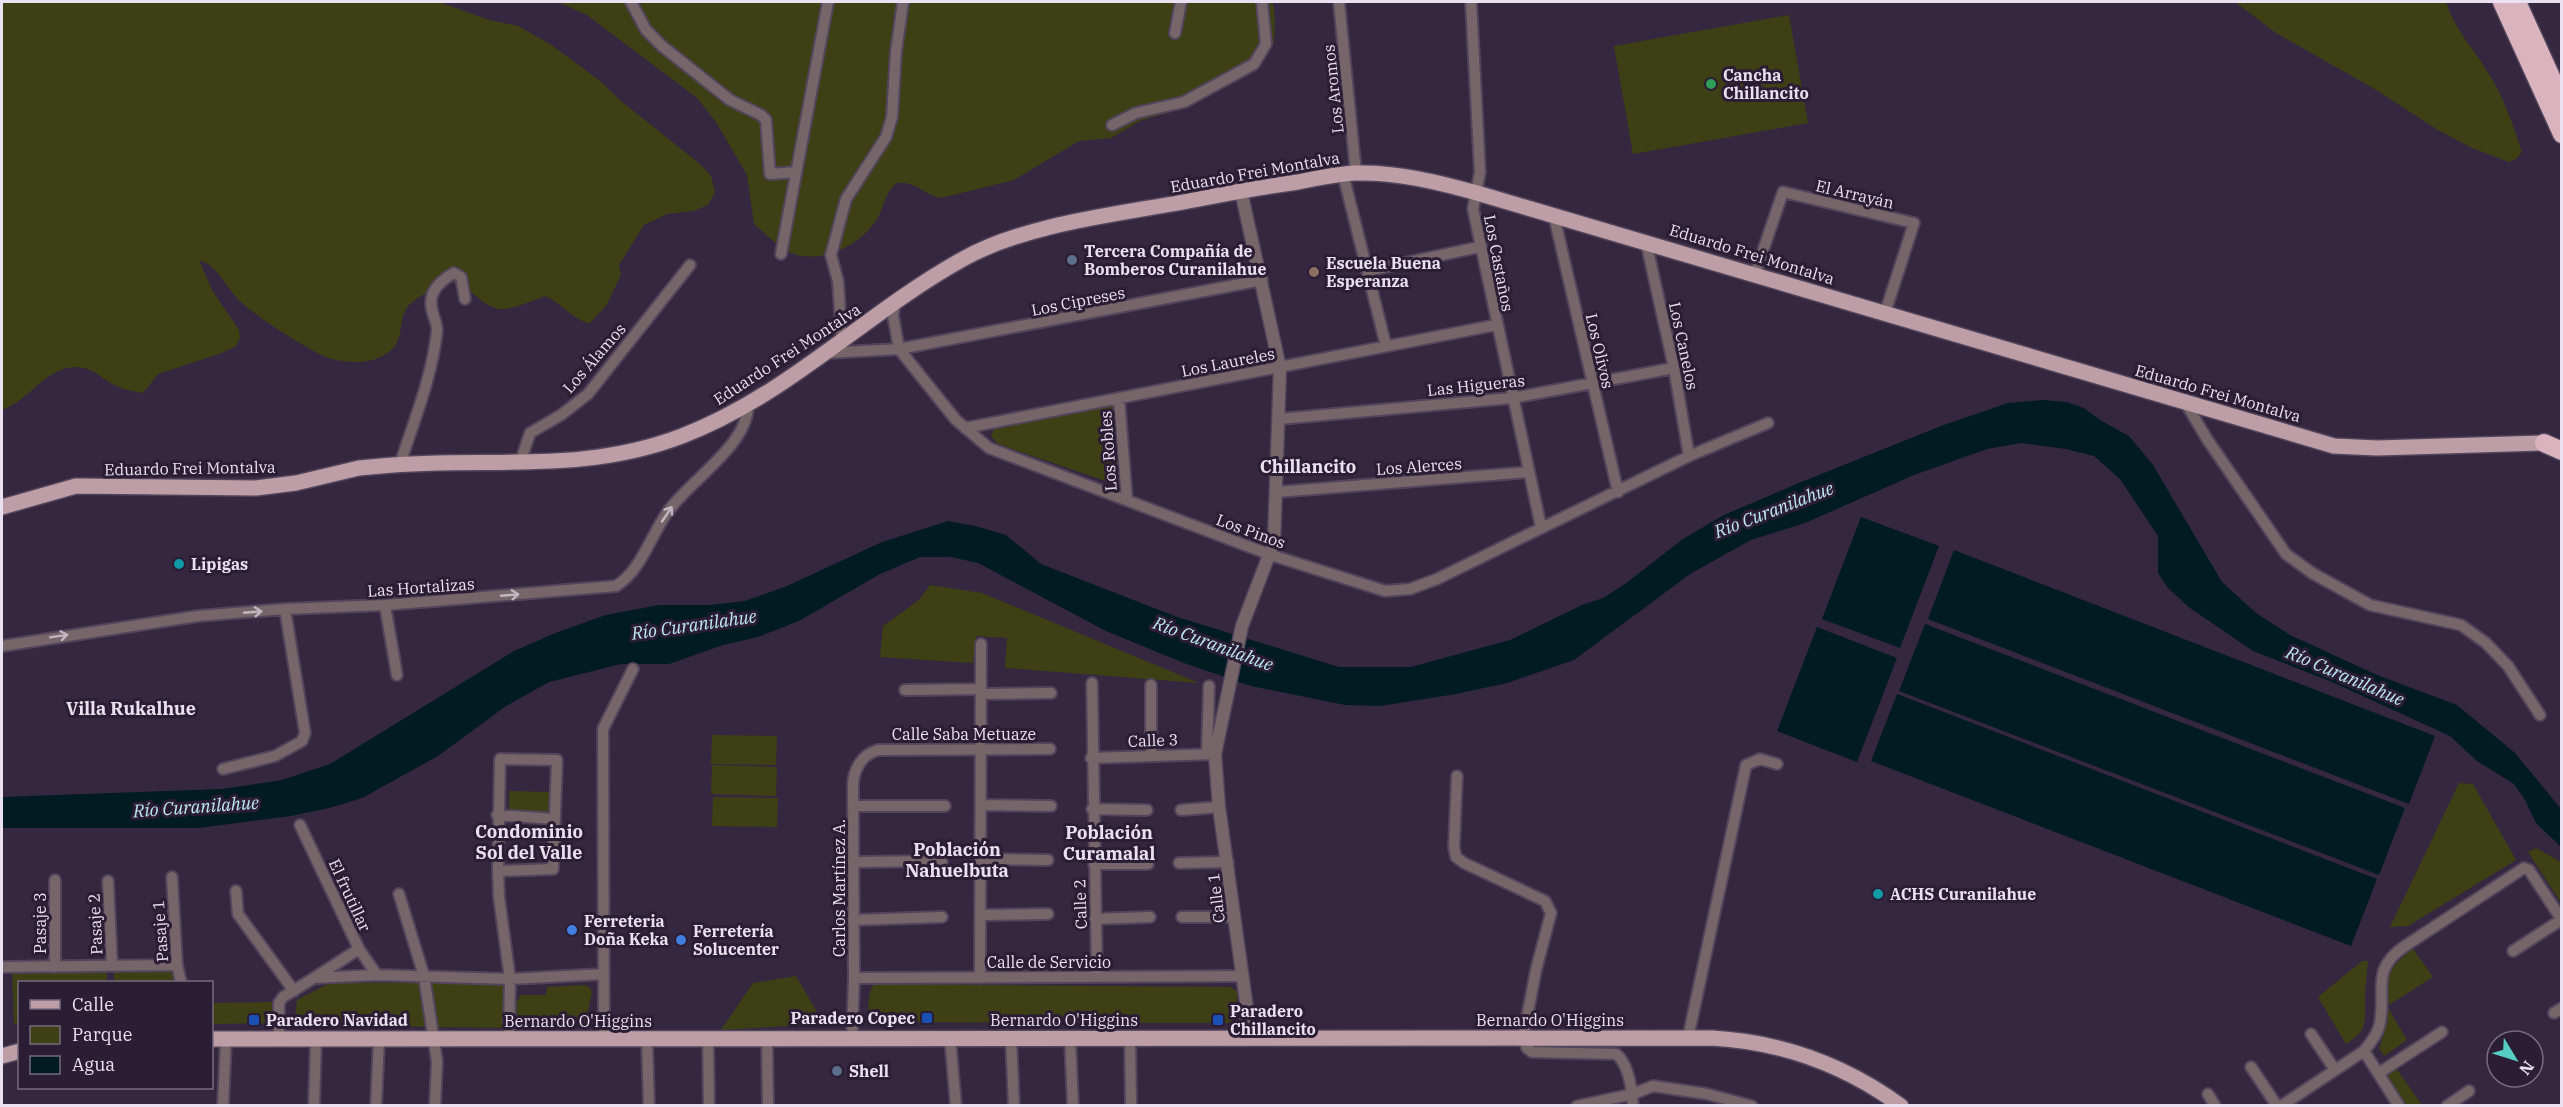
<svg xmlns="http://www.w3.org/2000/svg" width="2563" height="1107" viewBox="0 0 2563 1107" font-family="'IBM Plex Serif',serif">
<rect width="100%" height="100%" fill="#35273f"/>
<path fill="#3d4014" d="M2,2h437l50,18 29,6 32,18 49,36 22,21 79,63 11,12 4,16 -7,13 -15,6 -26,3 -23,11 -25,40 2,10 -15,31 -16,17c-17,-2 -29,-21 -45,-27 -11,4 -33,14 -44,13 -19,0 -35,-29 -51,-26 -11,2 -41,17 -45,28 -5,9 -3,21 -8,31 -6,14 -28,21 -42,20 -8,-1 -16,-1 -23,-3 -15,-3 -85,-48 -95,-61 -12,-13 -19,-32 -38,-38l13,30 27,40 1,8 -4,8 -14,7 -64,21 -15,19c-9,-2 -19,-3 -27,-7 -11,-5 -20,-16 -32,-18 -34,-8 -53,32 -82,42z
M558,2h715l2,18 -1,22 -4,8 -15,18 -77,42 -38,11 -29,17 -32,3 -65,39 -73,18c-17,-3 -25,-17 -44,-15 -13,10 -12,23 -20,36 -16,26 -56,46 -86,34 -13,-6 -26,-20 -37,-29l-7,-49 -31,-53 -19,-24 -110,-83z
M2235,2h211c9,28 28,47 43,72 15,24 24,51 33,78l-6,7 -7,3 -37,-14 -34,-18 -65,-42 -97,-55z
M1789,15l19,108 -175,31 -19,-108z
M1114,405l7,69 -4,11 -119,-41 -7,-8 3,-7z
M930,585l52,8 217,90 -194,-15 2,-30 -31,-2 -3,27 -93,-6 3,-31 36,-26z
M712,735l65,1 -1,29 -65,-1z
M712,765l65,2 -1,29 -65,-2z
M2459,783l14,1 43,76 -108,66 -18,1z
M509,791l42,1 -1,24 -41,-1z
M713,797l65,1 -1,29 -65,-1z
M2536,848l25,14v41l-33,-51z
M2413,949l20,28 -46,29 20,34 -23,16 -5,-8c17,-40 -12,-68 34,-99z
M2362,961h6c-1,11 -2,22 -3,33 -1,23 6,35 -19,50l-28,-47z
M171,967l4,15h-61v-12z
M107,969v13h-87l-1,41 -5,1 -2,-53z
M796,976l28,48 -103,6 32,-47z
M504,982l-2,46 -208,-3 3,-25 33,-17z
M875,984l355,3 7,4c0,11 3,26 -8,32l-357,-1c-5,-8 -5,-32 3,-38z
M585,985l5,3 2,4 -7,33 -62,3 -6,-2 -1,-23 5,-8h25l1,-8z
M274,1002v21l-62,1v-21z
M2396,1068l26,37h-17l-20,-30z"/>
<path fill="#011b22" d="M2043,400l23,2 18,6 16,12 29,16 24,29 69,117 34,31 34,22 87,40 80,30 58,48 46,56 1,39 -26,-25 -11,-23 -11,-16 -37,-23 -27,-25 -118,-54 -79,-31 -63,-43 -22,-20 -10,-15v-37l-38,-57 -26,-23 -28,-7 -45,-6 -34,6 -73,26 -109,48 -54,17 -61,34 -116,86 -67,23 -51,11 -76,12 -35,-1 -94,-19 -67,-23 -78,-32 -128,-68 -27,-6h-31l-40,17 -81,47 -41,16 -35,8 -54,19h-48l-72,18 -43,24 -68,50 -76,42 -29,9 -42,9 -92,12h-197v-31l220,-8 60,-9 48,-16 184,-113 44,-19 48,-17 53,-10h51l35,-4 42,-15 95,-44 66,-21 27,5 31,9 35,29 136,53 162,50h72l99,-27 72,-35 21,-7 22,-14 58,-45 41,-24 75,-32 142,-57 67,-23z
M1861,517l78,29 -39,102 -78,-29z
M1954,550l481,186 -26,68 -481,-185z
M1925,624l480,184 -26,67 -480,-184z
M1817,627l80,31 -40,104 -80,-31z
M1897,694l480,185 -26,67 -480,-185z"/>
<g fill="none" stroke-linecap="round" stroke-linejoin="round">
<defs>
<path id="minor" d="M631,2l15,28 16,16 68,54 31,15 5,5 4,54 26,-2
M1339,2l17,171
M1471,2l9,170 -7,37 68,318
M1175,33l6,-31
M1112,125l24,-12 48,-11 70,-38 12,-20 -4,-42
M1343,174l43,172
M1554,216l64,276
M1646,242l28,126 15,88
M781,254l47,-252
M1367,271l112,-24
M1755,274l28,-82 131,31 -29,90
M895,303l-2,12 6,34
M842,343l-4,-62 -7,-26 15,-56 40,-62 6,-20 4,-65 7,-50
M899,349l57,71 33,28 282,107 114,36 25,-2 27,-10 252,-123 79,-33
M827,353l72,-4 363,-69
M1119,398l8,102
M2185,402l22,37 79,115 26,19 58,32 91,20 25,18 22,23 32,49
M1279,419l233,-21 162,-30
M965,428l531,-103
M520,463l10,-30 31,-18 27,-21 102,-129
M400,464c14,-43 32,-87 37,-133 1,-10 -9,-21 -5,-35 2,-9 14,-19 22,-23l7,4 4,22
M1276,492l253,-20
M385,605l12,70
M2,646l196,-30 87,-7 100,-4 231,-19c26,-16 35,-52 53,-76 23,-31 80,-66 79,-106
M1092,683l5,294
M1151,685v70
M905,690l76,-1
M981,694l70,-1
M1207,754l2,-68
M1091,758l124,-4
M223,769l52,-13 27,-15 3,-8 -20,-124
M1457,776l-3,71 2,10 8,6 81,38 6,12 -15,57 -13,68 4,10 5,4 84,2c13,10 16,36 17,52
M981,805l70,1
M854,806h91
M1092,809l55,1
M1181,810l38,-3
M497,815l58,4
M300,825l59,124 18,26
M981,859l67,1
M852,862l90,-1
M1179,863l49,-1
M1094,864h54
M498,871l55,-2 4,-109 -57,-1 -2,112 1,26 11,82 -1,60
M172,877l5,88 4,17
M55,880v87
M108,881l4,84
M236,891l2,23 56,77
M399,894l25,82 13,85 -2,45
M981,915l67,-1
M1182,917h52
M1095,919l55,-2
M853,920l89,-3
M2513,951l48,-31
M2,967l175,-2
M314,978l45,-29
M854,978l389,-2
M980,978l1,-334
M2554,1013l8,-5
M2311,1034l24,36
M950,1038l6,68
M1011,1038l3,68
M1070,1038l3,68
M1130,1038l1,68
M1688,1038l58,-273 14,-6 17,5
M279,1039v-36l4,-6 31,-19 63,-3 133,4 94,-5
M604,1039l-1,-310 30,-60
M647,1039l2,67
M708,1039l1,67
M767,1039l1,67
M852,1039l2,-61 -1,-194c1,-16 10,-30 25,-34l172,-1
M2364,1051l35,55
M2251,1067l26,39
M2379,1073l63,-41
M2208,1094l7,12
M223,1106l3,-67
M314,1106l2,-67
M376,1106l3,-67
M1577,1106l56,-12 20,-8 54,8 45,12
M2281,1106l83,-55c6,-8 12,-14 15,-24 9,-34 -11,-56 26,-81l119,-78 5,2 33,50
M2447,1106l22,-15"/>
<path id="tertiary" d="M1241,191l39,177 -6,174 -32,84 -27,128 4,53 28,202 -1,29"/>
<path id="primary" d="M2,507l74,-21 180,2 40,-5 63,-15 22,-2c105,-10 199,9 301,-30 105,-40 185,-124 281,-177 64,-36 159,-45 231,-59 35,-7 69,-13 104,-18 19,-4 38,-8 58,-9 41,-1 81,9 121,20l857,253 43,2 167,-5
M212,1039l1500,-1c70,4 133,27 189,68
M2,1056l18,-5"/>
<path id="motorway" d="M2502,2l60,132
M2517,2l45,99
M2544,443l18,8"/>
</defs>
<use href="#minor" stroke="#52455b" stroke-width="14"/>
<use href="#tertiary" stroke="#52455b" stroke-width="15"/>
<use href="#primary" stroke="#52455b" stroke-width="18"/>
<use href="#motorway" stroke="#52455b" stroke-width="21"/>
<use href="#minor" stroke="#76666a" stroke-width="10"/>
<use href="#tertiary" stroke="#76666a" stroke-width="12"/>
<use href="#primary" stroke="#bd9ea6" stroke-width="15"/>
<use href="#motorway" stroke="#d9b3be" stroke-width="18"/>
</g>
<defs><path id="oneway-shaft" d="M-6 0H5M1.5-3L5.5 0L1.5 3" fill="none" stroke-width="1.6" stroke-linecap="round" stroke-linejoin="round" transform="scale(1.5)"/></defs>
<g stroke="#c1b6c1">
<use href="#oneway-shaft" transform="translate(667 514) rotate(-56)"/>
<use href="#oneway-shaft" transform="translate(510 595) rotate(-5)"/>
<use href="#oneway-shaft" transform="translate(253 612) rotate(-5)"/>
<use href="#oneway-shaft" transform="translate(59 636) rotate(-9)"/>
</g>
<circle fill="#2e9e5b" stroke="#2b1d34" stroke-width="2" cx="1711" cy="84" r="6"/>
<g fill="#5c6f8a" stroke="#2b1d34" stroke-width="2">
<circle cx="1072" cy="260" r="6"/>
<circle cx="837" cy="1071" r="6"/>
</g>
<circle fill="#8d6e63" stroke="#2b1d34" stroke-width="2" cx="1314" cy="272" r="6"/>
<g fill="#0f9aa8" stroke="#2b1d34" stroke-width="2">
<circle cx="179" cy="564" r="6"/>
<circle cx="1878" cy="894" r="6"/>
</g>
<g fill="#3f7fe0" stroke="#2b1d34" stroke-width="2">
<circle cx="572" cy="930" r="6"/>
<circle cx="681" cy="940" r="6"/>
</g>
<g fill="#1a4fb4" stroke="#2b1d34" stroke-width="2">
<rect x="921" y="1012" width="12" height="12" rx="3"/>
<rect x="248" y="1014" width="12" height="12" rx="3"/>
<rect x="1212" y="1014" width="12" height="12" rx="3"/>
</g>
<g text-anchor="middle" stroke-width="6" stroke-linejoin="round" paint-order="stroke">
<g font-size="16" font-weight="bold" fill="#e9e1f0" stroke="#2b1d34" text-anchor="start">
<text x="1723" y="81">Cancha<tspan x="1723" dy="18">Chillancito</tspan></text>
<text x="1084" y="257">Tercera Compañía de<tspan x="1084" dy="18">Bomberos Curanilahue</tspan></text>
<text x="1326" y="269">Escuela Buena<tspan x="1326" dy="18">Esperanza</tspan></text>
<text x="191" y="570">Lipigas</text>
<text x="1890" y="900">ACHS Curanilahue</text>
<text x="584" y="927">Ferreteria<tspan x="584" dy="18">Doña Keka</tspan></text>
<text x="693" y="937">Ferretería<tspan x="693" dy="18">Solucenter</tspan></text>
<text x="1230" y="1017">Paradero<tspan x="1230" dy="18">Chillancito</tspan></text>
<text x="915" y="1024" text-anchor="end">Paradero Copec</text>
<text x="266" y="1026">Paradero Navidad</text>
<text x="849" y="1077">Shell</text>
</g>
<g font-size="16" fill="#e9e1f0" stroke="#2b1d34">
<text transform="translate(1333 89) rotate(-96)" y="6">Los Aromos</text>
<text transform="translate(1255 172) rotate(-10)" y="6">Eduardo Frei Montalva</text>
<text transform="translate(1855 194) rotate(13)" y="6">El Arrayán</text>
<text transform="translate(1752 254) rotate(17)" y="6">Eduardo Frei Montalva</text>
<text transform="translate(1499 263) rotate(79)" y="6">Los Castaños</text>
<text transform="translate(1078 301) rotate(-11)" y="6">Los Cipreses</text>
<text transform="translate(1684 346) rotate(78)" y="6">Los Canelos</text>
<text transform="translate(1600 351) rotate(77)" y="6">Los Olivos</text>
<text transform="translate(787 354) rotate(-33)" y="6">Eduardo Frei Montalva</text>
<text transform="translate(594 358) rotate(-49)" y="6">Los Álamos</text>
<text transform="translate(1228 362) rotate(-11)" y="6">Los Laureles</text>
<text transform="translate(1476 385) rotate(-6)" y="6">Las Higueras</text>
<text transform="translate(2218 393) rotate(16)" y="6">Eduardo Frei Montalva</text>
<text transform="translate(1108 451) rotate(-94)" y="6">Los Robles</text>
<text transform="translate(1419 466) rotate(-4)" y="6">Los Alerces</text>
<text transform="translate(190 468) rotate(-1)" y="6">Eduardo Frei Montalva</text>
<text transform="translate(1251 531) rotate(20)" y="6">Los Pinos</text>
<text transform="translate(421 587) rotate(-4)" y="6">Las Hortalizas</text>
<text x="964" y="740">Calle Saba Metuaze</text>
<text transform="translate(1153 740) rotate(-2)" y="6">Calle 3</text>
<text transform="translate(839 888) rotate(-90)" y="6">Carlos Martínez A.</text>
<text transform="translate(350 895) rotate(65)" y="6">El frutillar</text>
<text transform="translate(1216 898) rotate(-97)" y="6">Calle 1</text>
<text transform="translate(1080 904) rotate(-92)" y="6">Calle 2</text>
<text transform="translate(40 923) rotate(-90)" y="6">Pasaje 3</text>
<text transform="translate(95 924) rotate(-93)" y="6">Pasaje 2</text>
<text transform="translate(160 931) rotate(-94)" y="6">Pasaje 1</text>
<text x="1049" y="968">Calle de Servicio</text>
<text x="1064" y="1026">Bernardo O'Higgins</text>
<text x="1550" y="1026">Bernardo O'Higgins</text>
<text x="578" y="1027">Bernardo O'Higgins</text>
</g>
<g font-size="18" font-weight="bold" fill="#e9e1f0" stroke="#2b1d34">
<text x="1308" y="473">Chillancito</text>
<text x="131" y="715">Villa Rukalhue</text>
<text x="529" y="838">Condominio<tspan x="529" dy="21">Sol del Valle</tspan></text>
<text x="1109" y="839">Población<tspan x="1109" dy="21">Curamalal</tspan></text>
<text x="957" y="856">Población<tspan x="957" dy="21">Nahuelbuta</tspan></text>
</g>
<g font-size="18" font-style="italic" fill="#bde7f5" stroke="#2b1d34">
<text transform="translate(1774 510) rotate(-21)" y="6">Río Curanilahue</text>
<text transform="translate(694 625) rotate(-8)" y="6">Río Curanilahue</text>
<text transform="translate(1213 644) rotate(20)" y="6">Río Curanilahue</text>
<text transform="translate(2345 676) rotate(23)" y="6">Río Curanilahue</text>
<text transform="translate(196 807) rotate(-4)" y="6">Río Curanilahue</text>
</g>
</g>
<rect width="2563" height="1107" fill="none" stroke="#e9e1f0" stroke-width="6"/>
<rect x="18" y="981" width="195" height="108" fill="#2b1d34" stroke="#776b7f" stroke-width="1.5"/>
<rect x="30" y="1000" width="30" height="9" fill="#bd9ea6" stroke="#776b7f" stroke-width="1.5"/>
<text x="72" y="1011" font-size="18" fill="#e9e1f0">Calle</text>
<rect x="30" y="1026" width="30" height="18" fill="#3d4014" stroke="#776b7f" stroke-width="1.5"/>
<text x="72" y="1041" font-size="18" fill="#e9e1f0">Parque</text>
<rect x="30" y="1056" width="30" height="18" fill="#011b22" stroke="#776b7f" stroke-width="1.5"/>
<text x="72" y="1071" font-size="18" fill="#e9e1f0">Agua</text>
<g transform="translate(2515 1059) rotate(128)"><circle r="28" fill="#2b1d34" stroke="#776b7f" stroke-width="1.5"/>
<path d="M0-4.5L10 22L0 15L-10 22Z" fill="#56cec3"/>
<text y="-9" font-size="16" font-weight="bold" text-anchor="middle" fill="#e9e1f0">N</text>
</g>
</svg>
